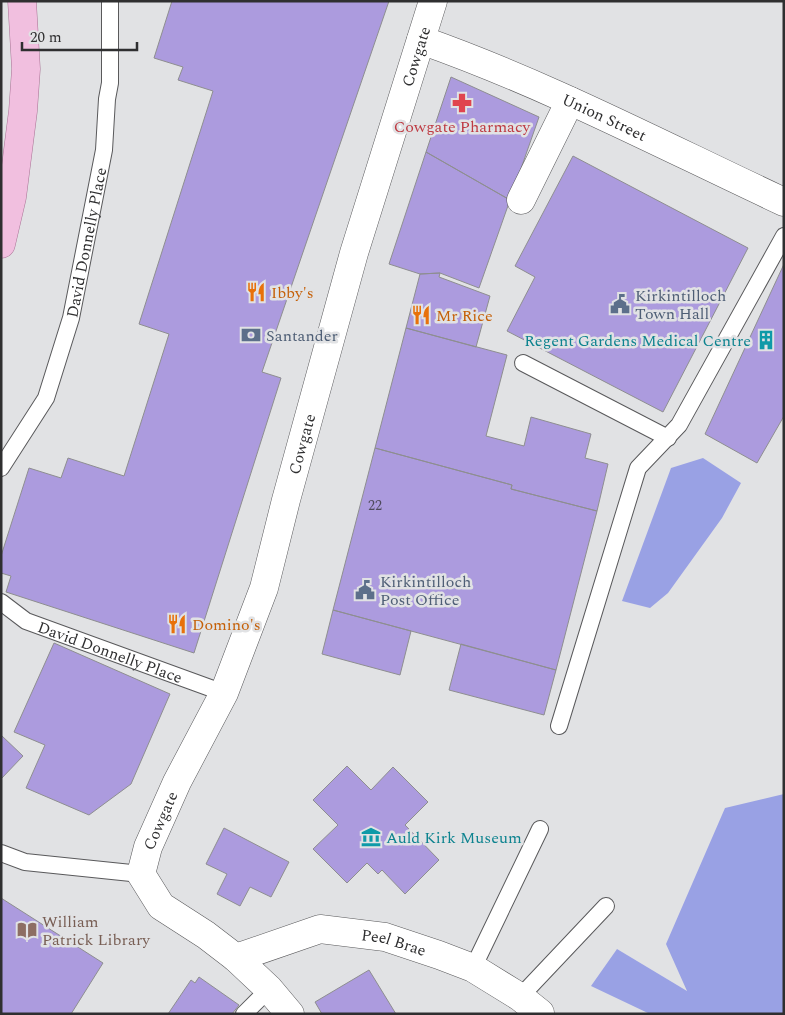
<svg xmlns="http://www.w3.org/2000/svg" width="785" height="1015" viewBox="0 0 785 1015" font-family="Spectral,serif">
<rect width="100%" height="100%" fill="#e1e2e4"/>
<path fill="#99a1e4" d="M703,458l38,25 -19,35 -54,75 -18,15 -28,-7 49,-133z
M784,794v220h-134l-59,-28 26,-37 70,42 -21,-47 59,-136z"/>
<path fill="#ac9bde" stroke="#8e8e90" d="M172,1h217l-127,371 19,6 -87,275 -188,-61 5,-16 -10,-3v-17l28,-88 32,10 7,-20 56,18 45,-142 -30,-10 74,-233 -35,-11 5,-13 -29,-9z
M451,77l88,40 -29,83 -84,-48z
M426,152l84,48 -31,88 -39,-15 -20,1 -31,-10z
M573,156l175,92 -85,164 -156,-81 28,-54 -20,-11z
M784,264v152l-27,47 -52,-29z
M440,273l-1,4 51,19 -14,51 -70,-19 14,-54z
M406,328l101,27 -21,81 38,10 7,-29 60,17 -6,24 23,6 -11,47 -86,-22 1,-4 -137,-37z
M375,448l137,37 -1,4 86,22 -41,159 -223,-60z
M333,610l78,21 -11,44 -78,-21z
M54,643l116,51 -39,90 -42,31 -63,-27 19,-43 -31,-13z
M461,644l95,26 -12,45 -95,-25z
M1,735l22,21 -22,23z
M347,766l24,24 22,-23 35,35 -23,23 34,35 -34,34 -23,-24 -4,4 -11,-11 -20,20 -34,-34 25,-24 -25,-25z
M224,828l65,34 -18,35 -21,-10 -10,19 -23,-12 10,-20 -21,-10z
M1,898l102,65 -32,51h-70z
M369,970l27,44h-74l-7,-12z
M199,977l40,28 -7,9h-64l23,-34 4,3z"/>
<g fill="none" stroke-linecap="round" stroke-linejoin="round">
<defs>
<g id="service">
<path d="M523,363l145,75"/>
<path id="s1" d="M1,468l45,-70 25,-80 33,-168 3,-51 3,-16v-82"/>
<path id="s2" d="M1,602l25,19 198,72"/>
<path d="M559,726l79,-258 41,-43 105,-189"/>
<path d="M1,853l24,9 116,12"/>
<path d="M473,968l67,-139"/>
<path d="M520,997l86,-91"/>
<path d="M244,1014l25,-25"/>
</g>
<g id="minor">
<path id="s3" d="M421,40c125,44 243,106 363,162"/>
<path d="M521,200l49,-99"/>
<path id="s4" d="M236,958l84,-29 65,8 54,18 34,13 47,29 20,16"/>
<path id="s5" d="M290,1014l-21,-25 -33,-31 -30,-23 -45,-29 -20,-32 7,-27 29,-65 47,-89 40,-105 22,-88 68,-247 79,-252"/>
</g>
<path id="primary" d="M1,244l11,-47 11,-86 3,-42 -4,-68"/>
</defs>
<use href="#service" stroke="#59595b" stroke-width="18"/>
<use href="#minor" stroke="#59595b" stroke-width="29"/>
<use href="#primary" stroke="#a77193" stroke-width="29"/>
<use href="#service" stroke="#fff" stroke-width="16"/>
<use href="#minor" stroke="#fff" stroke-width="28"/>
<use href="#primary" stroke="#f1bfdf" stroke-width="28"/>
</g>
<defs>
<symbol id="pharmacy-bare" viewBox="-9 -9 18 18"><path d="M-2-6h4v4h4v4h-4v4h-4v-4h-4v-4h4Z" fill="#e0444e" stroke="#e1e2e4" stroke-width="2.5" paint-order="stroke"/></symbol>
<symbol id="restaurant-bare" viewBox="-9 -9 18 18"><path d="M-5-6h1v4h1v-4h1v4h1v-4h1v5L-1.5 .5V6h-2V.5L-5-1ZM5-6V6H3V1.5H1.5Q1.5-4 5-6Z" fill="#e8710a" stroke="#e1e2e4" stroke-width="2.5" paint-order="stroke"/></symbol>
<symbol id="civic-bare" viewBox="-9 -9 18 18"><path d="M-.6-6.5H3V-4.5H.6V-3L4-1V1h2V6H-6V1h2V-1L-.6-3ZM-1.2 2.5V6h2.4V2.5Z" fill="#5c6f8a" stroke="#e1e2e4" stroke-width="2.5" paint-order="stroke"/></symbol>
<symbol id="bank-bare" viewBox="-9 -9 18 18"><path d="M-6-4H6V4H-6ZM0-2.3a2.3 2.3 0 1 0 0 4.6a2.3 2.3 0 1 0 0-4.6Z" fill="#5c6f8a" stroke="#e1e2e4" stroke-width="2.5" paint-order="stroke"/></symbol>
<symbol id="building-bare" viewBox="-9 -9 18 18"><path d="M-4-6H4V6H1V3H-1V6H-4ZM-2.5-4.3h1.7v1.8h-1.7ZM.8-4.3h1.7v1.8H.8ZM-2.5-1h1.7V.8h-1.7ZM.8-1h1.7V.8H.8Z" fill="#0f9aa8" stroke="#e1e2e4" stroke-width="2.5" paint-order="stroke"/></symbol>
<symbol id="museum-bare" viewBox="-9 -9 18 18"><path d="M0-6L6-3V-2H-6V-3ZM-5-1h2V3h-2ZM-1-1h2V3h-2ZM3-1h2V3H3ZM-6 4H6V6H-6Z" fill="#0f9aa8" stroke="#e1e2e4" stroke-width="2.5" paint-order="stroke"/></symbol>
<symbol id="library-bare" viewBox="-9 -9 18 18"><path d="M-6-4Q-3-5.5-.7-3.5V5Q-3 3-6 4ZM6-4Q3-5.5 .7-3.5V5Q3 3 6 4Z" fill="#8d6e63" stroke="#e1e2e4" stroke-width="2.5" paint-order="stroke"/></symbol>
</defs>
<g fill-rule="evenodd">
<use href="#pharmacy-bare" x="448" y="89" width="28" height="28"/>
<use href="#restaurant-bare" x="242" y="278" width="28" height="28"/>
<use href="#civic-bare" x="606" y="290" width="28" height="28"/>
<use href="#restaurant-bare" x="407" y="301" width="28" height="28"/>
<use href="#bank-bare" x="237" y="321" width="28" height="28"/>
<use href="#building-bare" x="752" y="326" width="28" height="28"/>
<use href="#civic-bare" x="351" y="576" width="28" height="28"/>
<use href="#restaurant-bare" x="163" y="610" width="28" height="28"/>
<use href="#museum-bare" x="357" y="823" width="28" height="28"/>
<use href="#library-bare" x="13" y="916" width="28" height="28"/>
</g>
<g text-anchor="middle" stroke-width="5" stroke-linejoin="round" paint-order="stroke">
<g font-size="14" fill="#4e4a5c">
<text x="375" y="510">22</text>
</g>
<g font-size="16" fill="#2f2f30" stroke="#e1e2e4">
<text dy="6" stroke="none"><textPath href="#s5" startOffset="1072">Cowgate</textPath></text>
<text dy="6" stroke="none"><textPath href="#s3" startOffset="199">Union Street</textPath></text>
<text dy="6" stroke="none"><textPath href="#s1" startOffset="244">David Donnelly Place</textPath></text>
<text dy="6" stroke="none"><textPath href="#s5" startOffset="668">Cowgate</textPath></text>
<text dy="6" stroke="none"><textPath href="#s2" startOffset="121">David Donnelly Place</textPath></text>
<text dy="6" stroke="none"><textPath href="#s5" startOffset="264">Cowgate</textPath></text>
<text dy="6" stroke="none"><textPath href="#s4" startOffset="164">Peel Brae</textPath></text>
</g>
<g font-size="16" fill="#be3a42" stroke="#e1e2e4">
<text x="462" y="132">Cowgate Pharmacy</text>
</g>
<g font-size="16" fill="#c56008" stroke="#e1e2e4" text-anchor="start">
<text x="271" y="298">Ibby's</text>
<text x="436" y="321">Mr Rice</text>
<text x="192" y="630">Domino's</text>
</g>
<g font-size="16" fill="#4e5e75" stroke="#e1e2e4" text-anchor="start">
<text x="635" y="301">Kirkintilloch<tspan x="635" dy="18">Town Hall</tspan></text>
<text x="266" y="341">Santander</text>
<text x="380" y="587">Kirkintilloch<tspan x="380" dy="18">Post Office</tspan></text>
</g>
<g font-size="16" fill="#0d838f" stroke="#e1e2e4" text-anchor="end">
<text x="751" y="346">Regent Gardens Medical Centre</text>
<text x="386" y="843" text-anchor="start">Auld Kirk Museum</text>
</g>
<g font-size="16" fill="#785e54" stroke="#e1e2e4" text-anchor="start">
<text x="42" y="927">William<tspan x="42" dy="18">Patrick Library</tspan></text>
</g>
</g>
<rect width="785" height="1015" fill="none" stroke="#2f2f30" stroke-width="5"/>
<path d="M22 42v8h115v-8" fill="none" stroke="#2f2f30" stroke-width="2.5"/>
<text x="30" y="42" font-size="15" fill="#2f2f30" stroke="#e1e2e4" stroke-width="4" paint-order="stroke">20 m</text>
</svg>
